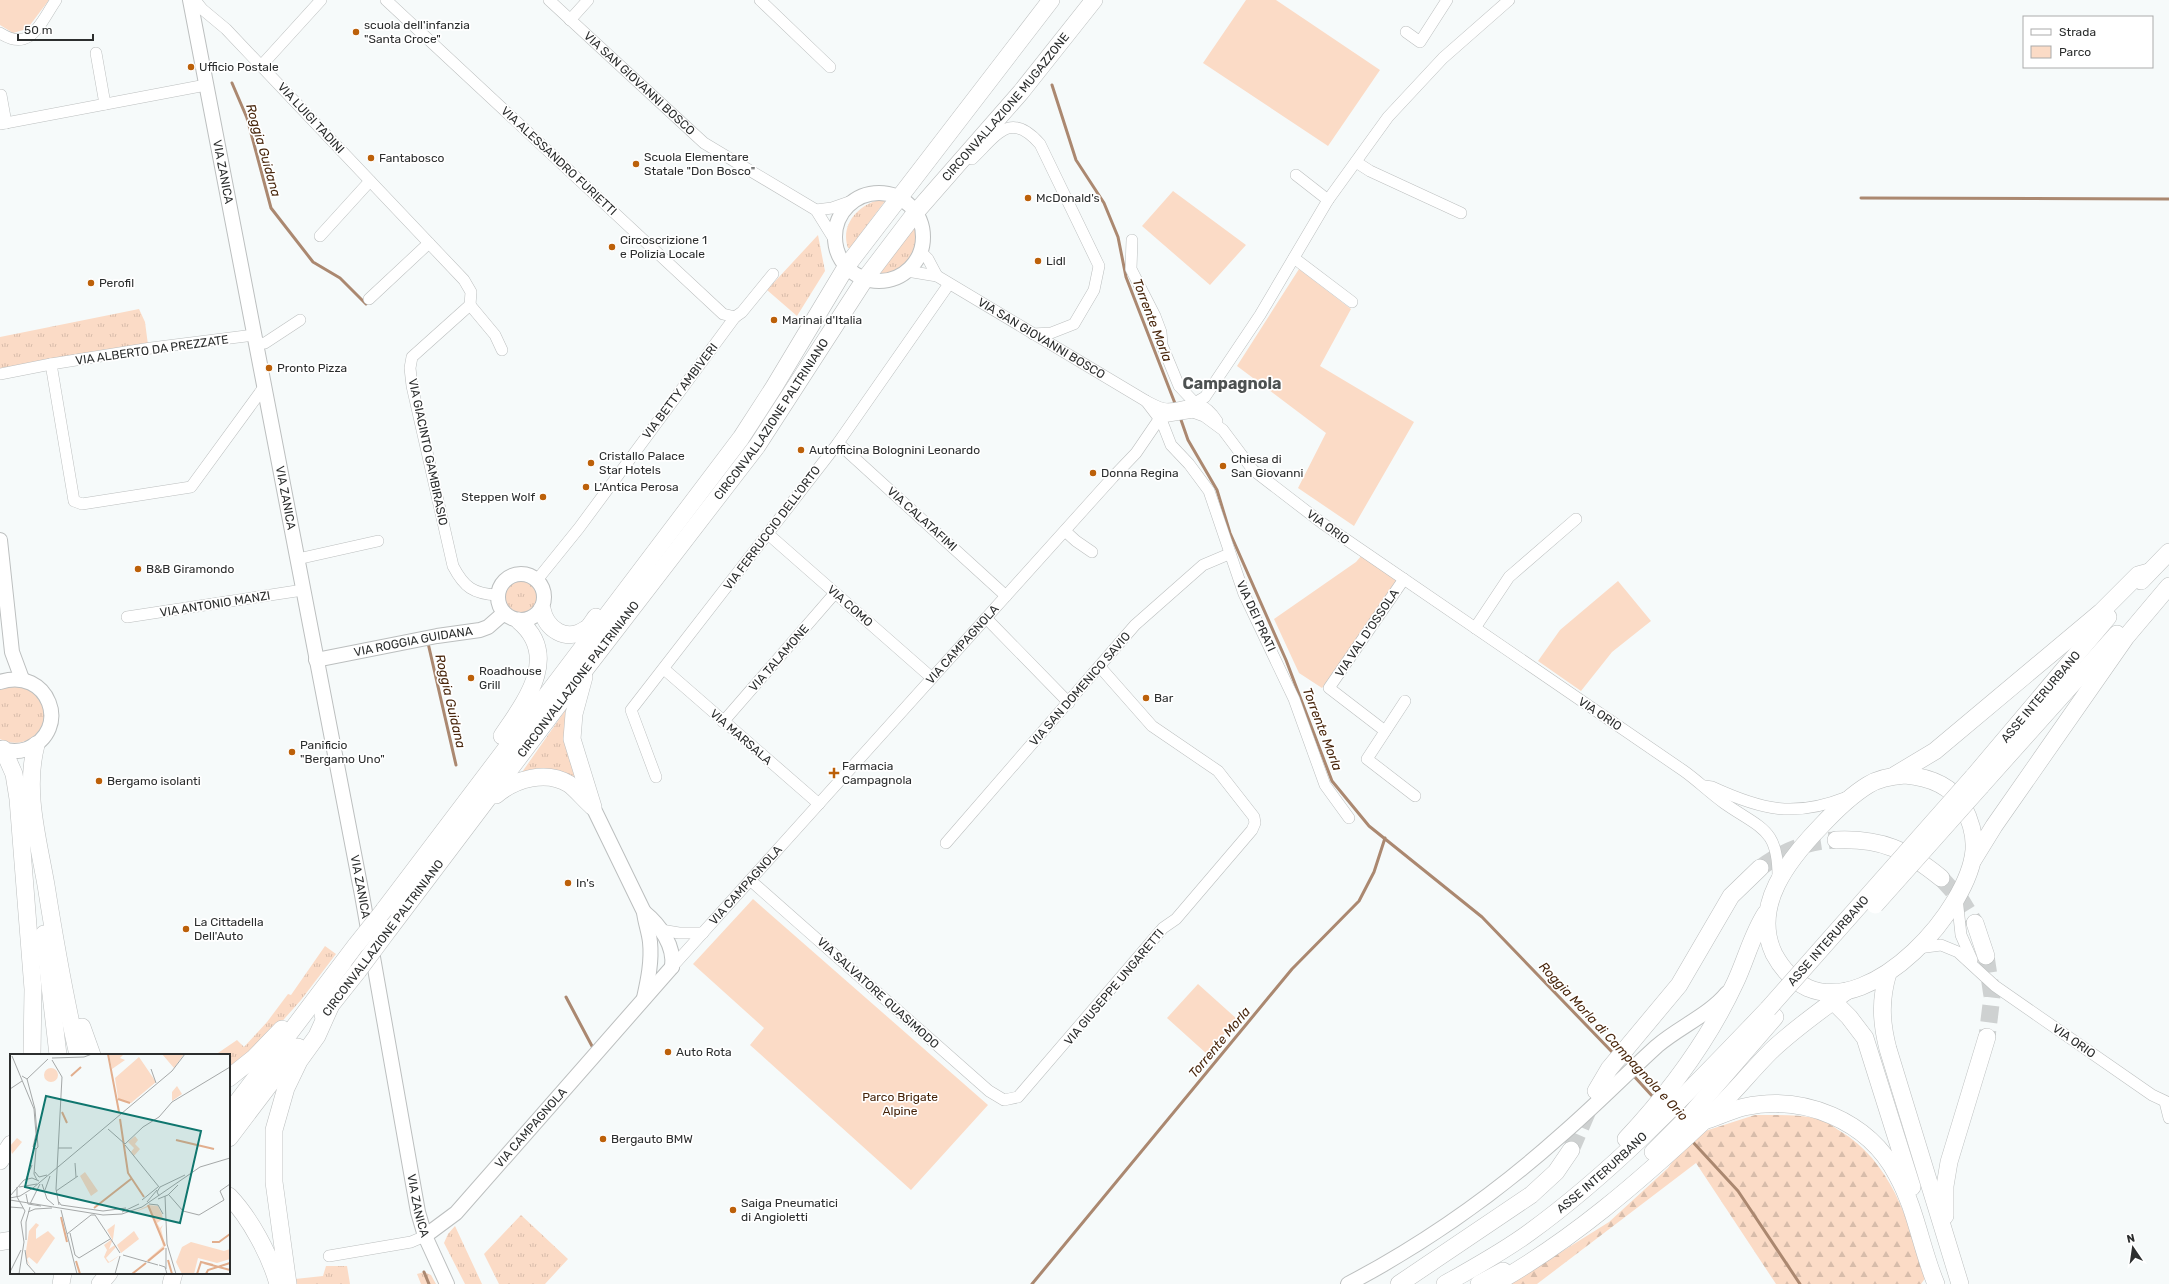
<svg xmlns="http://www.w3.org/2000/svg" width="2169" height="1284" viewBox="0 0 2169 1284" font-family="Rubik,sans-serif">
<defs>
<pattern id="grass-tufts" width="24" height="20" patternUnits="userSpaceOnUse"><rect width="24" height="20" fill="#fbdbc6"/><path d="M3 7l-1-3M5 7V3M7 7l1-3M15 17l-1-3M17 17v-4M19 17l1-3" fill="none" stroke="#d7bcaa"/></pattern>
<pattern id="forest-firs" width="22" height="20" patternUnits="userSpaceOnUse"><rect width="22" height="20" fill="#fbdbc6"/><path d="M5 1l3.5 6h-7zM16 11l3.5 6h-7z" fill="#d7bcaa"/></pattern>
</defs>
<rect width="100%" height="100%" fill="#f6fafa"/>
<path fill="url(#grass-tufts)" d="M879,200l6,1 -35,47h-2c-8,-23 10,-43 31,-48z
M916,225c7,21 -10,53 -36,48z
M818,235l7,36 -28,45 -30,-26z
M139,309l6,13 3,23 -148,27v-35z
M504 597a17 17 0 1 1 34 0a17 17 0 1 1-34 0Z
M21,686c4,2 11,4 14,7 26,24 -4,62 -35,46v-49l5,-3z
M567,708l17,78h-9l-55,-11z
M325,946l11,8 -35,46 -24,27 -48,43v-15h-14l22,-15 7,7 23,-25 21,-28 3,1z
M521,1215l47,44 -23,25h-46l-15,-30z
M455,1226l27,58h-17l-21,-41 4,-9z
M326,1266h21l3,18h-58l3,-5 28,-3z
M424,1272l7,3 5,9h-15l-4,-10z"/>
<path fill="url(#forest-firs)" d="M1755,1115c22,0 43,-1 64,4 7,2 15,8 21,12 53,32 68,91 86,146l-5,7h-145l-80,-121 -159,121h-27l99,-62 59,-54 12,-17 25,-20z"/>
<path fill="#fbdbc6" d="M0,0h49l-22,29 -14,4 -13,-8z
M1246,0h30l104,70 -52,76 -125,-83z
M1173,191l73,54 -36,40 -68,-59z
M1299,269l52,40 -31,57 94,56 -60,104 -56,-38 28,-55 -89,-67z
M1362,555l36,24 -76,109 -23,-15 -25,-54 82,-57z
M1618,581l33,40 -39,31 -31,39 -43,-30 22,-31z
M753,899l235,206 -77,85 -161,-145 14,-17 -71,-64z
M1198,984l39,35 -30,35 -40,-36z"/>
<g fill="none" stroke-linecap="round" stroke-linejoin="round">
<path stroke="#ab8870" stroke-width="3" d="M232,83l15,35 24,90 42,54 27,16 26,26
M1052,85l24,75 28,43 14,34 8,40 50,129
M1861,198l308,1
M1180,417l8,23 29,50 13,43 56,127 46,121 37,45 113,91 132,137
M428,643l28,122
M566,997l27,51
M1632,1074l22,24
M1691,1140l47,51 62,93
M424,1272l5,12
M1032,1284l260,-315 67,-68 15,-29 11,-34"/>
<path stroke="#ced1d1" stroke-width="17" stroke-dasharray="17 8" stroke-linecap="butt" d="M1760,868c23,-17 47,-27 76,-28
M1941,878l20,22 14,23
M1986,956l6,40 -5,41
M1571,1150l19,-44"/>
<defs>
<g id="minor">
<path d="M195,0l7,9 24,20 238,251 7,12 -1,13"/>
<path d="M386,0l337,314 12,3"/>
<path id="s1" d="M549,0l155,143 112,67 18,29"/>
<path d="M760,0l70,67"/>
<path d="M570,20l18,-20"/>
<path d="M1406,32l14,10 27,-42"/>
<path d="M0,33c31,20 40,-10 56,-33"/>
<path d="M96,53l9,51"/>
<path d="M261,66l60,-66"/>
<path d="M1,95l5,28"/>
<path d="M0,124l206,-39"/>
<path d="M972,159c25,-24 38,-49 68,-15l59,122 -5,24 -20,34 -23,9 -18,1"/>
<path d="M1356,162l14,9 91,42"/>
<path d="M1296,175l32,25"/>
<path d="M816,210l16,-2 20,-7"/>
<path d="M320,236l50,-55"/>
<path d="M1132,240l-1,29 24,47 6,16 1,13 17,41 16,17"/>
<path d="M921,252l7,7 9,17"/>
<path d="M1294,258l58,44"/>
<path id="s2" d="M907,271l30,5 209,125c6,3 14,8 21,8 24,-1 33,-14 50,12"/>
<path d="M369,299l60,-56"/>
<path d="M470,305l-58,52 -2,11 2,18 41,180c11,21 20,28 45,29"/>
<path d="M470,305l25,30 7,15"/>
<path d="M254,335l-103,13 -100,16 23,137 8,3 109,-17 73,-100"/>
<path d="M256,344l9,-1 35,-23"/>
<path d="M0,374l51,-10"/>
<path d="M1146,401l16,21 9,23 18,19 20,27 35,103 50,105 31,86 24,33"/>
<path d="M1195,403l10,-6 55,-82 68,-115 60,-83 55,-59 66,-58"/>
<path d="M1193,412l11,4 19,14 30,40 69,53 362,248c14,10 26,22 40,32 37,26 55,25 54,77"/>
<path d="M1162,417l38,-6"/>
<path d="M838,443l168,153"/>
<path d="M1065,531l11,10 16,11"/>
<path d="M768,534l164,144"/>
<path d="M297,558h5l76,-17"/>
<path d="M537,580l42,-52 156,-211 7,-5 31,-38"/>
<path d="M127,617l176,-27"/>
<path d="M986,618l83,85"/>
<path d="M1475,628l34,-51 67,-58"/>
<path d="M664,669l155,135"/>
<path d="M1405,701l-38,58 48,37"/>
<path d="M723,722l112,-129"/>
<path d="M1385,731l-56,-43 75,-109"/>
<path d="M656,777l-25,-67 207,-267 111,-159"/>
<path d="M1705,786l7,1c50,23 82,31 135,10"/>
<path d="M946,843l189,-218 68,-60 26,-11"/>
<path d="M750,880l239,211 15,9 14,-3 145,-169 13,-9 76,-89 3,-7 -1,-6 -36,-46 -66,-45 -52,-59"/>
<path d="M1957,898l4,37 11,25"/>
<path d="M661,930l18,3h24"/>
<path d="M1918,948l23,-3 17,7 37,34 157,109 17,8"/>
<path id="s3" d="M672,967l441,-490 23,-24 30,-44"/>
<path d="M2165,1102l4,16"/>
<path d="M329,1256l82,-14 14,-6"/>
</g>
<g id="major">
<path id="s4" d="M190,0l172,895 56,317 7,24 22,48"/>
<circle cx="879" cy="237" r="44"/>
<path d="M0,540l12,112 10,27"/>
<circle cx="521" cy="597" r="23"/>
<path id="s5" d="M316,660l121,-24 43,-6 8,-3 16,-14"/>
<path d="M0,682c48,-16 73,48 27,67 -9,3 -18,3 -27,-1"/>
<path d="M593,807l51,105c1,10 5,20 6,30 2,19 -2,38 -6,56"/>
<path d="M644,912c16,13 31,34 28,55"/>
<path id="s6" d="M425,1236l31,-23 216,-246"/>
<path d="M1348,1284c76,-40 147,-90 211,-147 34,-29 65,-61 98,-91 22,-19 52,-31 70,-53"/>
</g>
<g id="highway">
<path d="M2141,581l28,-29"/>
<path d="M542,609c4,20 24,34 44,20 4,-2 7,-8 10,-12"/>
<path d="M584,677l-10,37 -2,25 21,68"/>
<path d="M502,736c23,-34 59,-80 17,-115"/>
<path d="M36,745c-12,46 2,94 10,140 9,57 19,114 32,170"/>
<path d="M3,749l11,25 4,25 15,190 -1,66"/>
<path d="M1895,775l40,-24 166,-139 37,-37 11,-3"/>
<path d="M1905,775c23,2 46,10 58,31 7,13 12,30 11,44 -5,59 -100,166 -166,138 -15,-7 -26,-19 -34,-34 -23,-48 15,-95 47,-128 14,-15 29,-30 47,-41 11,-7 24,-9 37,-10z"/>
<path id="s7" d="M1973,777l135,-160"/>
<path d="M1981,786l136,-152"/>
<path d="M496,795c19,-16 50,-25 73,-11 8,6 15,15 23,22"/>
<path d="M1836,840c45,-2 71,10 105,38"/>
<path d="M1973,860l21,-34 132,-189 43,-51"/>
<path d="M384,910l357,-472 33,-51 72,-120 205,-267"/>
<path d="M1975,923l11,33"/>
<path id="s8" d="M390,928l197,-261 170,-221 108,-167 51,-67 105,-120 73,-92"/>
<path d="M44,934l14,121"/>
<path d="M1888,973c-8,27 -7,49 0,76l72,235"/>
<path d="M1826,994l23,23 16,21 47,149"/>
<path d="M323,1015l35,-44"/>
<path d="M82,1027l10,28"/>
<path d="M229,1078l25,-20 28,-29"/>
<path d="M1596,1091l13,-22 70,-84 52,-89 29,-28"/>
<path d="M229,1113l128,-169"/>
<path d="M1707,1120c12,-4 25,-10 37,-13 59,-13 124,13 153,68 19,34 24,73 39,109"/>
<path d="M229,1138l69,-91"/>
<path d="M1626,1139c44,-47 82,-98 109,-156 11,-23 17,-49 31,-70"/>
<path d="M1653,1152l38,-38 84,-97"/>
<path d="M0,1161l11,-17"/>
<path d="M229,1196c21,22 41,59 49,88"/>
<path d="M1945,1216v-30l4,-24 38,-125"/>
<path d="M0,1242l11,-2"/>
<path d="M61,1284l2,-11"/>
<path d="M100,1284l9,-11"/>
<path d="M171,1284l3,-11"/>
<path d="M288,1284l-14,-102v-52l12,-42 13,-27 18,-25 13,-29"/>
<path d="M1399,1284l132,-89 25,-23 15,-22"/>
<path id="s9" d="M1445,1284c28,-16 58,-32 85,-52 88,-64 162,-144 238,-223"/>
<path d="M1479,1284l24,-13"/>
<path d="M1494,1284c77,-43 146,-103 210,-163 24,-21 44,-47 67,-70 23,-22 50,-41 76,-60"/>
</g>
</defs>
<use href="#minor" stroke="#bcbfbf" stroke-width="12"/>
<use href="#major" stroke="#bcbfbf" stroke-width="16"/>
<use href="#highway" stroke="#bcbfbf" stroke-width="18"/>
<use href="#minor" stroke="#fff" stroke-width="11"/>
<use href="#major" stroke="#fff" stroke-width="14"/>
<use href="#highway" stroke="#fff" stroke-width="17"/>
<defs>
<g id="highway-bridge">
<path d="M1875,905l106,-119"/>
<path d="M357,944l27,-34"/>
<path d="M358,971l32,-43"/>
<path id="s10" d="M1768,1009l205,-232"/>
</g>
</defs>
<use href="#highway-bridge" stroke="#bcbfbf" stroke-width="18" stroke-linecap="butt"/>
<use href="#highway-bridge" stroke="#fff" stroke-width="17"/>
</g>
<g fill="#bc6009" stroke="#fff" stroke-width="1.5">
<circle cx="356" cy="32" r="4"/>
<circle cx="191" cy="67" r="4"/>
<circle cx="371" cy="158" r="4"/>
<circle cx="636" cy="164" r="4"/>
<circle cx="1028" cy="198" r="4"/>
<circle cx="612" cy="247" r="4"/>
<circle cx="1038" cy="261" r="4"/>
<circle cx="91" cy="283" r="4"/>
<circle cx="774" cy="320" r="4"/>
<circle cx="269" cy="368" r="4"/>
<circle cx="801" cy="450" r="4"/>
<circle cx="591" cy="463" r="4"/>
<circle cx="1223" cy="466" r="4"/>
<circle cx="1093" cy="473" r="4"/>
<circle cx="586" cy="487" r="4"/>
<circle cx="543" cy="497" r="4"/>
<circle cx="138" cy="569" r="4"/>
<circle cx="471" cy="678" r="4"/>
<circle cx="1146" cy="698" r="4"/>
<circle cx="292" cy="752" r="4"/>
<path d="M832 767h4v4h4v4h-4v4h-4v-4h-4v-4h4z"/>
<circle cx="99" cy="781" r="4"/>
<circle cx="568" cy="883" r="4"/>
<circle cx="186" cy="929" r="4"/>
<circle cx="668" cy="1052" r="4"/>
<circle cx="603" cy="1139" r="4"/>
<circle cx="733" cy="1210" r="4"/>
</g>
<g text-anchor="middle" stroke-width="3.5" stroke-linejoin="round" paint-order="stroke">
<g font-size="12" fill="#2c2e2e" stroke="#fff" text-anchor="start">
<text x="364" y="29">scuola dell'infanzia<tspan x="364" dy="14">"Santa Croce"</tspan></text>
<text x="199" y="71">Ufficio Postale</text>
<text x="644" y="161">Scuola Elementare<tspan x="644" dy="14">Statale "Don Bosco"</tspan></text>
<text x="379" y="162">Fantabosco</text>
<text x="1036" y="202">McDonald's</text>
<text x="620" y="244">Circoscrizione 1<tspan x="620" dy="14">e Polizia Locale</tspan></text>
<text x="1046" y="265">Lidl</text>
<text x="99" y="287">Perofil</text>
<text x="782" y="324">Marinai d'Italia</text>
<text x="277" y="372">Pronto Pizza</text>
<text x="809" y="454">Autofficina Bolognini Leonardo</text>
<text x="599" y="460">Cristallo Palace<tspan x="599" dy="14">Star Hotels</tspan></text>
<text x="1231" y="463">Chiesa di<tspan x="1231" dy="14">San Giovanni</tspan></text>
<text x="1101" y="477">Donna Regina</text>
<text x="594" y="491">L'Antica Perosa</text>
<text x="535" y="501" text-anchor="end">Steppen Wolf</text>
<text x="146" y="573">B&amp;B Giramondo</text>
<text x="479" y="675">Roadhouse<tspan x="479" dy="14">Grill</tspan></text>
<text x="1154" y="702">Bar</text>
<text x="300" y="749">Panificio<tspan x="300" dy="14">"Bergamo Uno"</tspan></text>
<text x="842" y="770">Farmacia<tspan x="842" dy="14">Campagnola</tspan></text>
<text x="107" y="785">Bergamo isolanti</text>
<text x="576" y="887">In's</text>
<text x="194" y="926">La Cittadella<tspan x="194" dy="14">Dell'Auto</tspan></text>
<text x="676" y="1056">Auto Rota</text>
<text x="611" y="1143">Bergauto BMW</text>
<text x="741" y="1207">Saiga Pneumatici<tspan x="741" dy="14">di Angioletti</tspan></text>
</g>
<g font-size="12" fill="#2c2e2e" stroke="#fff">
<text dy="4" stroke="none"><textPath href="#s1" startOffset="123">VIA SAN GIOVANNI BOSCO</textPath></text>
<text dy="4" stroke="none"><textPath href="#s8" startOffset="1027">CIRCONVALLAZIONE MUGAZZONE</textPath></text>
<text transform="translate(311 118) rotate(47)" y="4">VIA LUIGI TADINI</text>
<text transform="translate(559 161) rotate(43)" y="4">VIA ALESSANDRO FURIETTI</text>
<text dy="4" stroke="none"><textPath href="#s4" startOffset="175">VIA ZANICA</textPath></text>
<text dy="4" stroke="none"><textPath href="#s2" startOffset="152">VIA SAN GIOVANNI BOSCO</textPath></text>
<text transform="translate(152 350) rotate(-8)" y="4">VIA ALBERTO DA PREZZATE</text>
<text transform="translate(680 391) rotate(-53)" y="4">VIA BETTY AMBIVERI</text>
<text dy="4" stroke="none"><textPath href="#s8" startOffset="636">CIRCONVALLAZIONE PALTRINIANO</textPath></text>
<text transform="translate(428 452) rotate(78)" y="4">VIA GIACINTO GAMBIRASIO</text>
<text dy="4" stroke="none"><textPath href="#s4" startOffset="507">VIA ZANICA</textPath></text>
<text transform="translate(922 519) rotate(42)" y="4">VIA CALATAFIMI</text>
<text transform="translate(1328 527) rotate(36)" y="4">VIA ORIO</text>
<text transform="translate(772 528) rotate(-53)" y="4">VIA FERRUCCIO DELL'ORTO</text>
<text transform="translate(215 604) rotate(-9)" y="4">VIA ANTONIO MANZI</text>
<text transform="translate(850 606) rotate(41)" y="4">VIA COMO</text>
<text transform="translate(1256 616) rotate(65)" y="4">VIA DEI PRATI</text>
<text transform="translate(1367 633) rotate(-56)" y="4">VIA VAL D'OSSOLA</text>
<text dy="4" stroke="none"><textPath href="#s5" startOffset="99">VIA ROGGIA GUIDANA</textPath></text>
<text dy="4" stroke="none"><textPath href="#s3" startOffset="434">VIA CAMPAGNOLA</textPath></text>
<text transform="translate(779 658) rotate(-49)" y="4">VIA TALAMONE</text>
<text dy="4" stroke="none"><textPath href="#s8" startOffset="312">CIRCONVALLAZIONE PALTRINIANO</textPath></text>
<text transform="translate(1080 689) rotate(-49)" y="4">VIA SAN DOMENICO SAVIO</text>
<text dy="4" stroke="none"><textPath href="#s7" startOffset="105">ASSE INTERURBANO</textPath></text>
<text transform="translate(1600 714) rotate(34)" y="4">VIA ORIO</text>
<text transform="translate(741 737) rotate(41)" y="4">VIA MARSALA</text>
<text dy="4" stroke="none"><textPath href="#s3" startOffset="110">VIA CAMPAGNOLA</textPath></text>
<text dy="4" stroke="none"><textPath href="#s4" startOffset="903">VIA ZANICA</textPath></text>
<text transform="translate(383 938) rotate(-53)" y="4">CIRCONVALLAZIONE PALTRINIANO</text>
<text dy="4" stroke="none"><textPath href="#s10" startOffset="91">ASSE INTERURBANO</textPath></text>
<text transform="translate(1114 987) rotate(-50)" y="4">VIA GIUSEPPE UNGARETTI</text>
<text transform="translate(878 993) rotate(42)" y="4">VIA SALVATORE QUASIMODO</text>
<text transform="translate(2074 1041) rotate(35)" y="4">VIA ORIO</text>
<text dy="4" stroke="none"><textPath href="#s6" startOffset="152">VIA CAMPAGNOLA</textPath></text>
<text dy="4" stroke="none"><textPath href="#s9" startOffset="193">ASSE INTERURBANO</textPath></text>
<text dy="4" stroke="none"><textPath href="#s4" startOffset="1227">VIA ZANICA</textPath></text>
</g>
<g font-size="12" fill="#452309" stroke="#fff">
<text x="900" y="1101">Parco Brigate<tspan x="900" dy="14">Alpine</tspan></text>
</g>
<g font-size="13" font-style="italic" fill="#49270d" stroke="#fff">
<text transform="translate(264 150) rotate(74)" y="5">Roggia Guidana</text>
<text transform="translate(1153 320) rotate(69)" y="5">Torrente Morla</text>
<text transform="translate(451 701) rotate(77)" y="5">Roggia Guidana</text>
<text transform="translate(1323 729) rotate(69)" y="5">Torrente Morla</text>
<text transform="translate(1614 1041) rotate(47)" y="5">Roggia Morla di Campagnola e Orio</text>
<text transform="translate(1219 1042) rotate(-50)" y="5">Torrente Morla</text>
</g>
<g font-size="16" font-weight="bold" fill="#4d5151" stroke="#fff">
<text x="1232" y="389">Campagnola</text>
</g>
</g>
<g transform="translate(10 1054)">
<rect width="220" height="220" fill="#f6fafa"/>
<path d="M152,0h22l-10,14zM129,3l17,25 -25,21 -9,-2 -4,-3 -3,-20zM124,177l5,8 -18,14 -4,-8zM181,188l33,9 6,-2v10l-13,4 -19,-5 -4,16h-12l-6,-12 6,-15z" fill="#fbdbc6"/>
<path d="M139,151l9,1 4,8 1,5 -6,4 3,5 3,-3 -2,4 4,16 -1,4 -15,13 -3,-1 17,-15 -4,-15 -11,-24 -18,7zM26,169l3,2 -3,4v10l12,-8 7,7 -18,26 -8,-7 -2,2 5,11 -6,-11v-8l3,-20zM105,170l-2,15 -4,10 6,-4 1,2 -10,11 3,4 11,-7 -8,6 -4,2 -4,-6 3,-7 -3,-5 8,-6 -5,-9z" fill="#fbdbc6"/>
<path d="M99,0h15l-4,4 5,2 -13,9zM34 21a7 7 0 1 1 14 0a7 7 0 1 1-14 0ZM167,32l5,8 -10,7v-9zM125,82l3,4 -3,4 5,5 -6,7 -3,-4 3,-4 -6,-6zM7,84l5,4 -10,12 -2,-8zM75,118l13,19 -7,5 -11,-20z" fill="#fbdbc6"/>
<path fill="none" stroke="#e2ae8d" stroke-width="2" d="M98,0l11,58M61,22l10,-9M108,45l12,4M52,58l5,11M110,65l8,54 16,24M166,86l38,9M138,151l17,41M84,154l37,-29M51,163l6,25M202,188h7l11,-8M158,206l4,14M66,207l4,13M138,207l16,-13M194,209l26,7M122,220l14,-11M187,220l4,-12 12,3M196,220l2,-4 22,-7"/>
<path fill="none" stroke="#a5a8a8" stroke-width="1" d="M2,2l22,53 2,25 -3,13 3,2 2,-2 -3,-38 -8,-30 -5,-3M42,4l32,-1 8,-3M42,6l10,17 -6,112 3,16M141,15l5,14M17,25l21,-20M0,35l12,-8M98,75l17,15M115,90l18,-17 16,-10 13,-15 58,-35M115,91l34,42M48,94h14M26,95l-2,25 3,6M65,109l1,14M25,118l4,5 8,-2M16,125l6,-14M32,130l5,15 7,6M7,133v10l8,14 -4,11 3,20 -5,32M9,133l18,-3M35,136l5,-14M46,137l22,-15M16,140l2,10 13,2M159,141l14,16 16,4 25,-15 -4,-9 10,-7M0,142l14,-16 8,-2 7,3M149,142l-2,-4 3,-5 25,-12M155,142l2,48 9,30M0,144l10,-2 13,-8 139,-117 13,-17M148,145l10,-4 10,-10M0,146l93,15 19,-1 20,-7 58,-40 30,-9M132,146l16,-13M49,148l2,3 42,6 23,-3M137,148l10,-12M20,150l10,-20M139,150l9,1 5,9M0,153l13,1M51,156l16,64M18,158l7,-3 17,-1M112,158l17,-8M60,179l5,22 4,3 31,-19M57,180l24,-19h4l25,38M16,186v-18l4,-15M156,194v21M15,196l2,14 9,10M113,201l35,10M149,211l6,2 2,7M0,218l11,-22M105,220l5,-18"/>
<path fill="#0f766e" fill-opacity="0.15" stroke="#0f766e" stroke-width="2" d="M36,42l155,35 -21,92 -155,-36z"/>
<rect width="220" height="220" fill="none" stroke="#2c2e2e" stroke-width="2"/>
</g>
<rect x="2023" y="16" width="130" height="52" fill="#ffffff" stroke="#ababab"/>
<rect x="2031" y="29" width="20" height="6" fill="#ffffff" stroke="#ababab"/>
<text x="2059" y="36" font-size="12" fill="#2c2e2e">Strada</text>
<rect x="2031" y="46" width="20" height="12" fill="#fbdbc6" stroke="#ababab"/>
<text x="2059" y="56" font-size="12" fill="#2c2e2e">Parco</text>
<g transform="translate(2133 1248) rotate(347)" stroke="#ffffff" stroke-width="3" paint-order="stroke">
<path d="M0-3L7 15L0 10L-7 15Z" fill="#2c2e2e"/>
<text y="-6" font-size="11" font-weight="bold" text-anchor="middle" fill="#2c2e2e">N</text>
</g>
<path d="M18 34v6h75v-6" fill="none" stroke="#2c2e2e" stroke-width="2"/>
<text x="24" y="34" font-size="12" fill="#2c2e2e" stroke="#ffffff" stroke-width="3" paint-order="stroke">50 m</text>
</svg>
